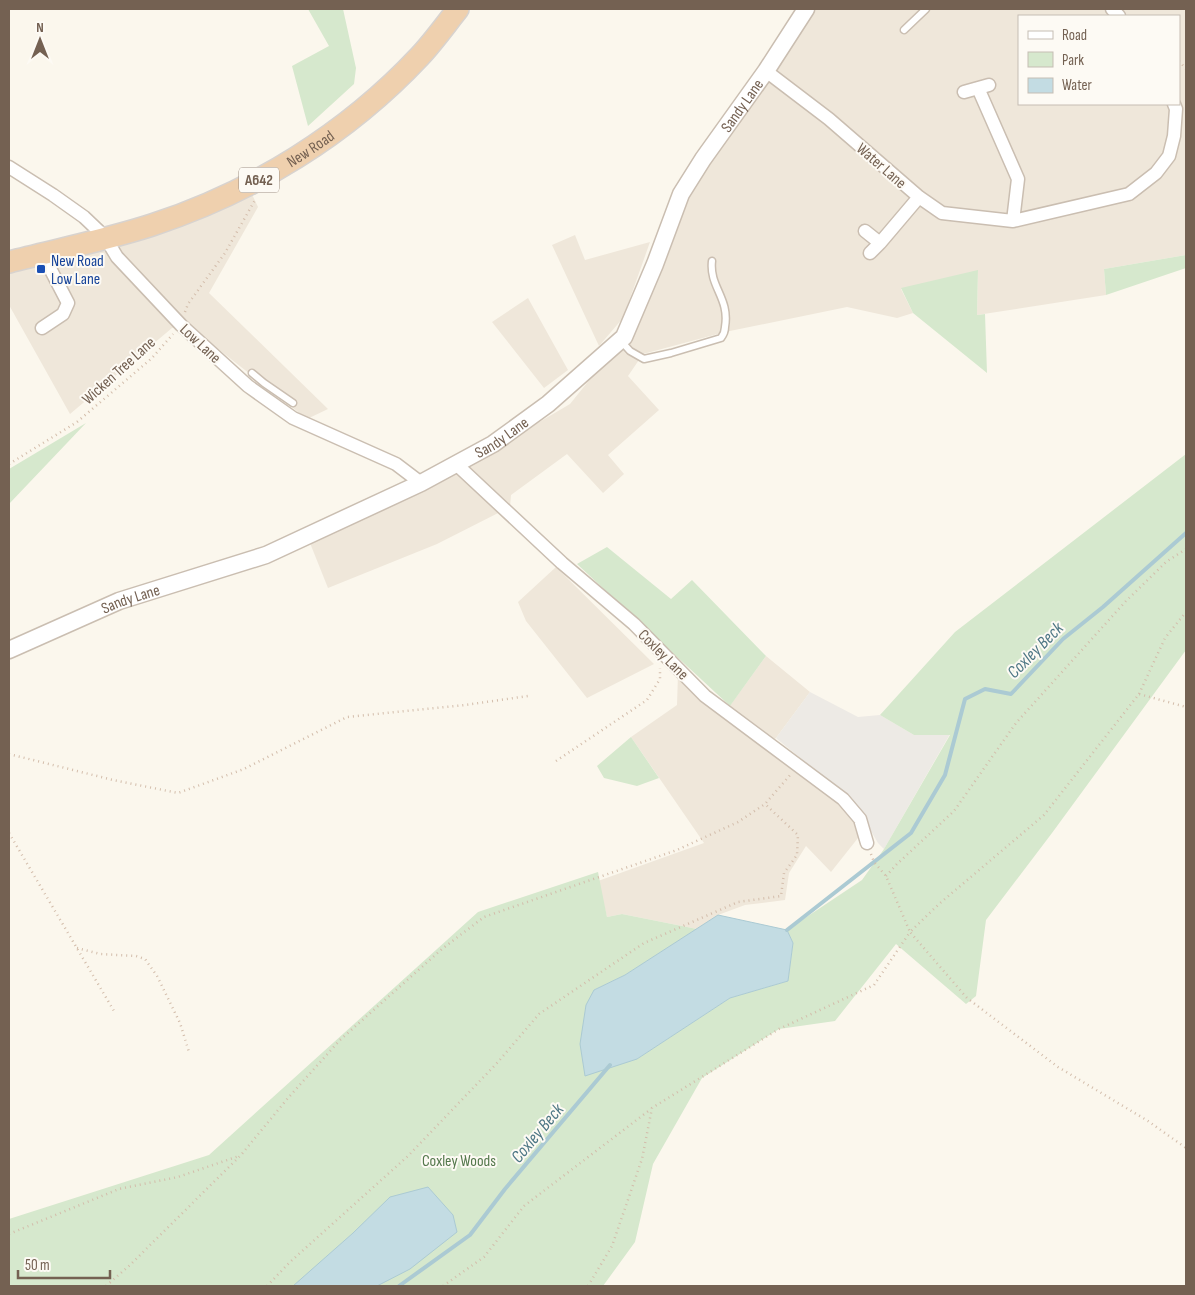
<svg xmlns="http://www.w3.org/2000/svg" width="1195" height="1295" viewBox="0 0 1195 1295" font-family="'Sofia Sans Condensed',sans-serif">
<rect width="100%" height="100%" fill="#fbf7ed"/>
<path fill="#efe7da" fill-rule="evenodd" d="M812,9h374v246l-82,14 2,26 -129,20 1,-44 -77,18 12,24 -16,5 -50,-11 -122,25 -82,22 -15,22 31,34 -51,45 16,19 -21,19 -36,-39 -56,41 -1,12 -73,37 -109,44 -18,-45 158,-79 102,-60 54,-67 43,-79 36,-99zM1019,16h160v88h-160z
M248,186l10,21 -49,86 119,116 -21,10 -118,-93 -17,2 -102,86 -61,-109v-34z
M575,235l10,25 65,-18 -27,76 -24,28 -47,-101z
M528,298l40,72 -24,18 -52,-66z
M556,567l98,97 -67,34 -61,-77 -8,-19z
M766,656l44,36 -34,46 -11,8 70,53 22,22 1,17 -27,34 -25,-26 -17,27 -4,27 -40,5 -27,10 -21,14 -75,-15 -15,3 -9,-36 106,-38 -73,-106 46,-32 1,-31 46,40z"/>
<path fill="#edeae5" d="M810,692l48,25 22,-2 34,20 36,-1 -66,115 -6,-6 -14,-24 -15,-21 -73,-60z"/>
<path fill="#d6e8cd" d="M308,9h35l13,59 -2,16 -46,42 -16,-60 37,-20z
M1186,255v13l-80,27 -2,-26z
M978,270l-1,45 8,-1 2,59 -74,-60 -12,-25z
M86,423l-77,81v-35z
M1186,454v196l-134,183 -66,87 -10,76 -10,8 -70,-60 -61,77 -56,8 -77,49 -49,86 -18,78 -32,44h-594v-67l200,-64 269,-243 120,-40 9,45 15,-3 75,15 -72,46 -31,15 43,69 93,-61 58,-17 5,-38 -6,-13 75,-50 22,-31 66,-114h-36l-34,-20 75,-83z
M607,547l64,52 21,-19 74,76 -36,50 -153,-142z
M631,737l28,41 -22,8 -33,-8 -7,-12z"/>
<path fill="#c3dce3" stroke="#abcad3" d="M718,915l69,15 6,13 -5,38 -58,17 -93,61 -52,17 -5,-32 6,-39 8,-15 31,-15z
M428,1187l25,28 4,17 -47,37 -33,17h-84l60,-53 37,-36z"/>
<g fill="none" stroke-linecap="round" stroke-linejoin="round">
<path stroke="#abcad3" stroke-width="4" d="M787,930l124,-97 34,-58 20,-76 20,-10 26,5 52,-55 40,-32 83,-74
M399,1286l71,-51 35,-46 105,-124"/>
<defs>
<path id="service" d="M904,30l22,-21
M621,341l9,10 14,8 27,-6 50,-15c3,-4 4,-6 4,-11 5,-29 -16,-40 -13,-66
M252,373l12,10 29,20"/>
<path id="minor" d="M1112,9l7,7
M766,71l63,48 90,78 23,16 71,8 116,-27 27,-21 13,-17 5,-20 2,-27 -2,-5
M978,88l40,91 -5,42
M964,92l25,-7
M9,167l44,28 31,22 21,20 12,20 64,68 67,61 45,32 103,46 25,19
M865,231l15,12 39,-46
M42,253l26,50 -5,11 -21,14
M870,253l10,-10
M455,463l107,100 72,61 71,72 138,103 17,20 7,24"/>
<g id="tertiary">
<path id="s1" d="M9,650l110,-49 147,-46 155,-72 72,-39 55,-40 76,-67 31,-73 26,-70 22,-35 63,-88 40,-62"/>
</g>
<g id="trunk">
<path id="s2" d="M9,262c47,-12 97,-22 143,-37 101,-33 195,-91 268,-169 14,-15 26,-32 38,-47"/>
</g>
</defs>
<use href="#service" stroke="#cabeb1" stroke-width="9"/>
<use href="#minor" stroke="#cabeb1" stroke-width="15"/>
<use href="#tertiary" stroke="#cabeb1" stroke-width="19"/>
<use href="#trunk" stroke="#d8d3cf" stroke-width="24"/>
<path stroke="#d3bdab" stroke-width="2.5" stroke-dasharray="1 4" stroke-linecap="butt" d="M1179,61l7,8
M185,312l3,-8 37,-51 30,-53
M9,464l68,-42 75,-64 21,-24
M1139,694l26,-56 21,-26
M9,754l104,26 65,13 66,-24 103,-52 118,-12 63,-9
M556,761l91,-61 13,-21v-11
M9,833l105,178
M871,854l3,8 12,14 24,56 29,-28 105,-89 95,-121 47,13
M886,876l11,-12 57,-53 62,-88 110,-122 40,-39 20,-13
M77,948l23,6 36,2 9,3 12,17 23,47 9,29
M9,1234l110,-45 59,-12 61,-21
M106,1286l24,-21 111,-110 47,-57 52,-58 102,-91 42,-32 193,-67 61,-28 27,-18 26,-30
M267,1286l23,-24 118,-106 90,-94 41,-48 105,-71 94,-41 43,-6 3,-23 13,-18 1,-20 -33,-31
M443,1286l41,-29 40,-51 127,-97
M588,1286l24,-40 30,-87 10,-51 127,-79 95,-44 36,-53 57,66 91,69 90,54 38,27"/>
<use href="#service" stroke="#fff" stroke-width="6"/>
<use href="#minor" stroke="#fff" stroke-width="12"/>
<use href="#tertiary" stroke="#fff" stroke-width="16"/>
<use href="#trunk" stroke="#efd0ae" stroke-width="21"/>
</g>
<rect fill="#1a4fb4" stroke="#fdfaf4" stroke-width="2" x="36" y="264" width="10" height="10" rx="2.5"/>
<g text-anchor="middle" stroke-width="4" stroke-linejoin="round" paint-order="stroke">
<rect fill="#fdfaf4" stroke="#9d8f83" stroke-width="1" x="239" y="167.5" width="40" height="25" rx="4"/>
<g font-size="15" font-weight="bold" fill="#746152">
<text x="259" y="185">A642</text>
</g>
<g font-size="16" fill="#746152" stroke="#fdfaf4">
<text dy="6" stroke="none"><textPath href="#s1" startOffset="958">Sandy Lane</textPath></text>
<text dy="6" stroke="none"><textPath href="#s2" startOffset="324">New Road</textPath></text>
<text transform="translate(882 165) rotate(41)" y="6">Water Lane</text>
<text transform="translate(201 343) rotate(43)" y="6">Low Lane</text>
<text transform="translate(118 370) rotate(-42)" y="6">Wicken Tree Lane</text>
<text dy="6" stroke="none"><textPath href="#s1" startOffset="538">Sandy Lane</textPath></text>
<text dy="6" stroke="none"><textPath href="#s1" startOffset="132">Sandy Lane</textPath></text>
<text transform="translate(664 654) rotate(45)" y="6">Coxley Lane</text>
</g>
<g font-size="16" fill="#164399" stroke="#fdfaf4" text-anchor="start">
<text x="51" y="266">New Road<tspan x="51" dy="18">Low Lane</tspan></text>
</g>
<g font-size="16" fill="#54784c" stroke="#fdfaf4">
<text x="459" y="1166">Coxley Woods</text>
</g>
<g font-size="18" font-style="italic" fill="#4e7785" stroke="#fdfaf4">
<text transform="translate(1035 650) rotate(-45)" y="6">Coxley Beck</text>
<text transform="translate(537 1133) rotate(-50)" y="6">Coxley Beck</text>
</g>
</g>
<rect width="1195" height="1295" fill="none" stroke="#746152" stroke-width="20"/>
<rect x="1018" y="15" width="162" height="90" fill="#fdfaf4" stroke="#c6bdb3"/>
<rect x="1028" y="31" width="25" height="8" fill="#ffffff" stroke="#c6bdb3"/>
<text x="1062" y="40" font-size="15" fill="#746152">Road</text>
<rect x="1028" y="52" width="25" height="15" fill="#d6e8cd" stroke="#c6bdb3"/>
<text x="1062" y="65" font-size="15" fill="#746152">Park</text>
<rect x="1028" y="78" width="25" height="15" fill="#c3dce3" stroke="#c6bdb3"/>
<text x="1062" y="90" font-size="15" fill="#746152">Water</text>
<g transform="translate(40 40)" stroke="#fdfaf4" stroke-width="4" paint-order="stroke">
<path d="M0-4L9 19L0 12L-9 19Z" fill="#746152"/>
<text y="-8" font-size="14" font-weight="bold" text-anchor="middle" fill="#746152">N</text>
</g>
<path d="M18 1270v8h92v-8" fill="none" stroke="#746152" stroke-width="2.5"/>
<text x="25" y="1270" font-size="15" fill="#746152" stroke="#fdfaf4" stroke-width="4" paint-order="stroke">50 m</text>
</svg>
